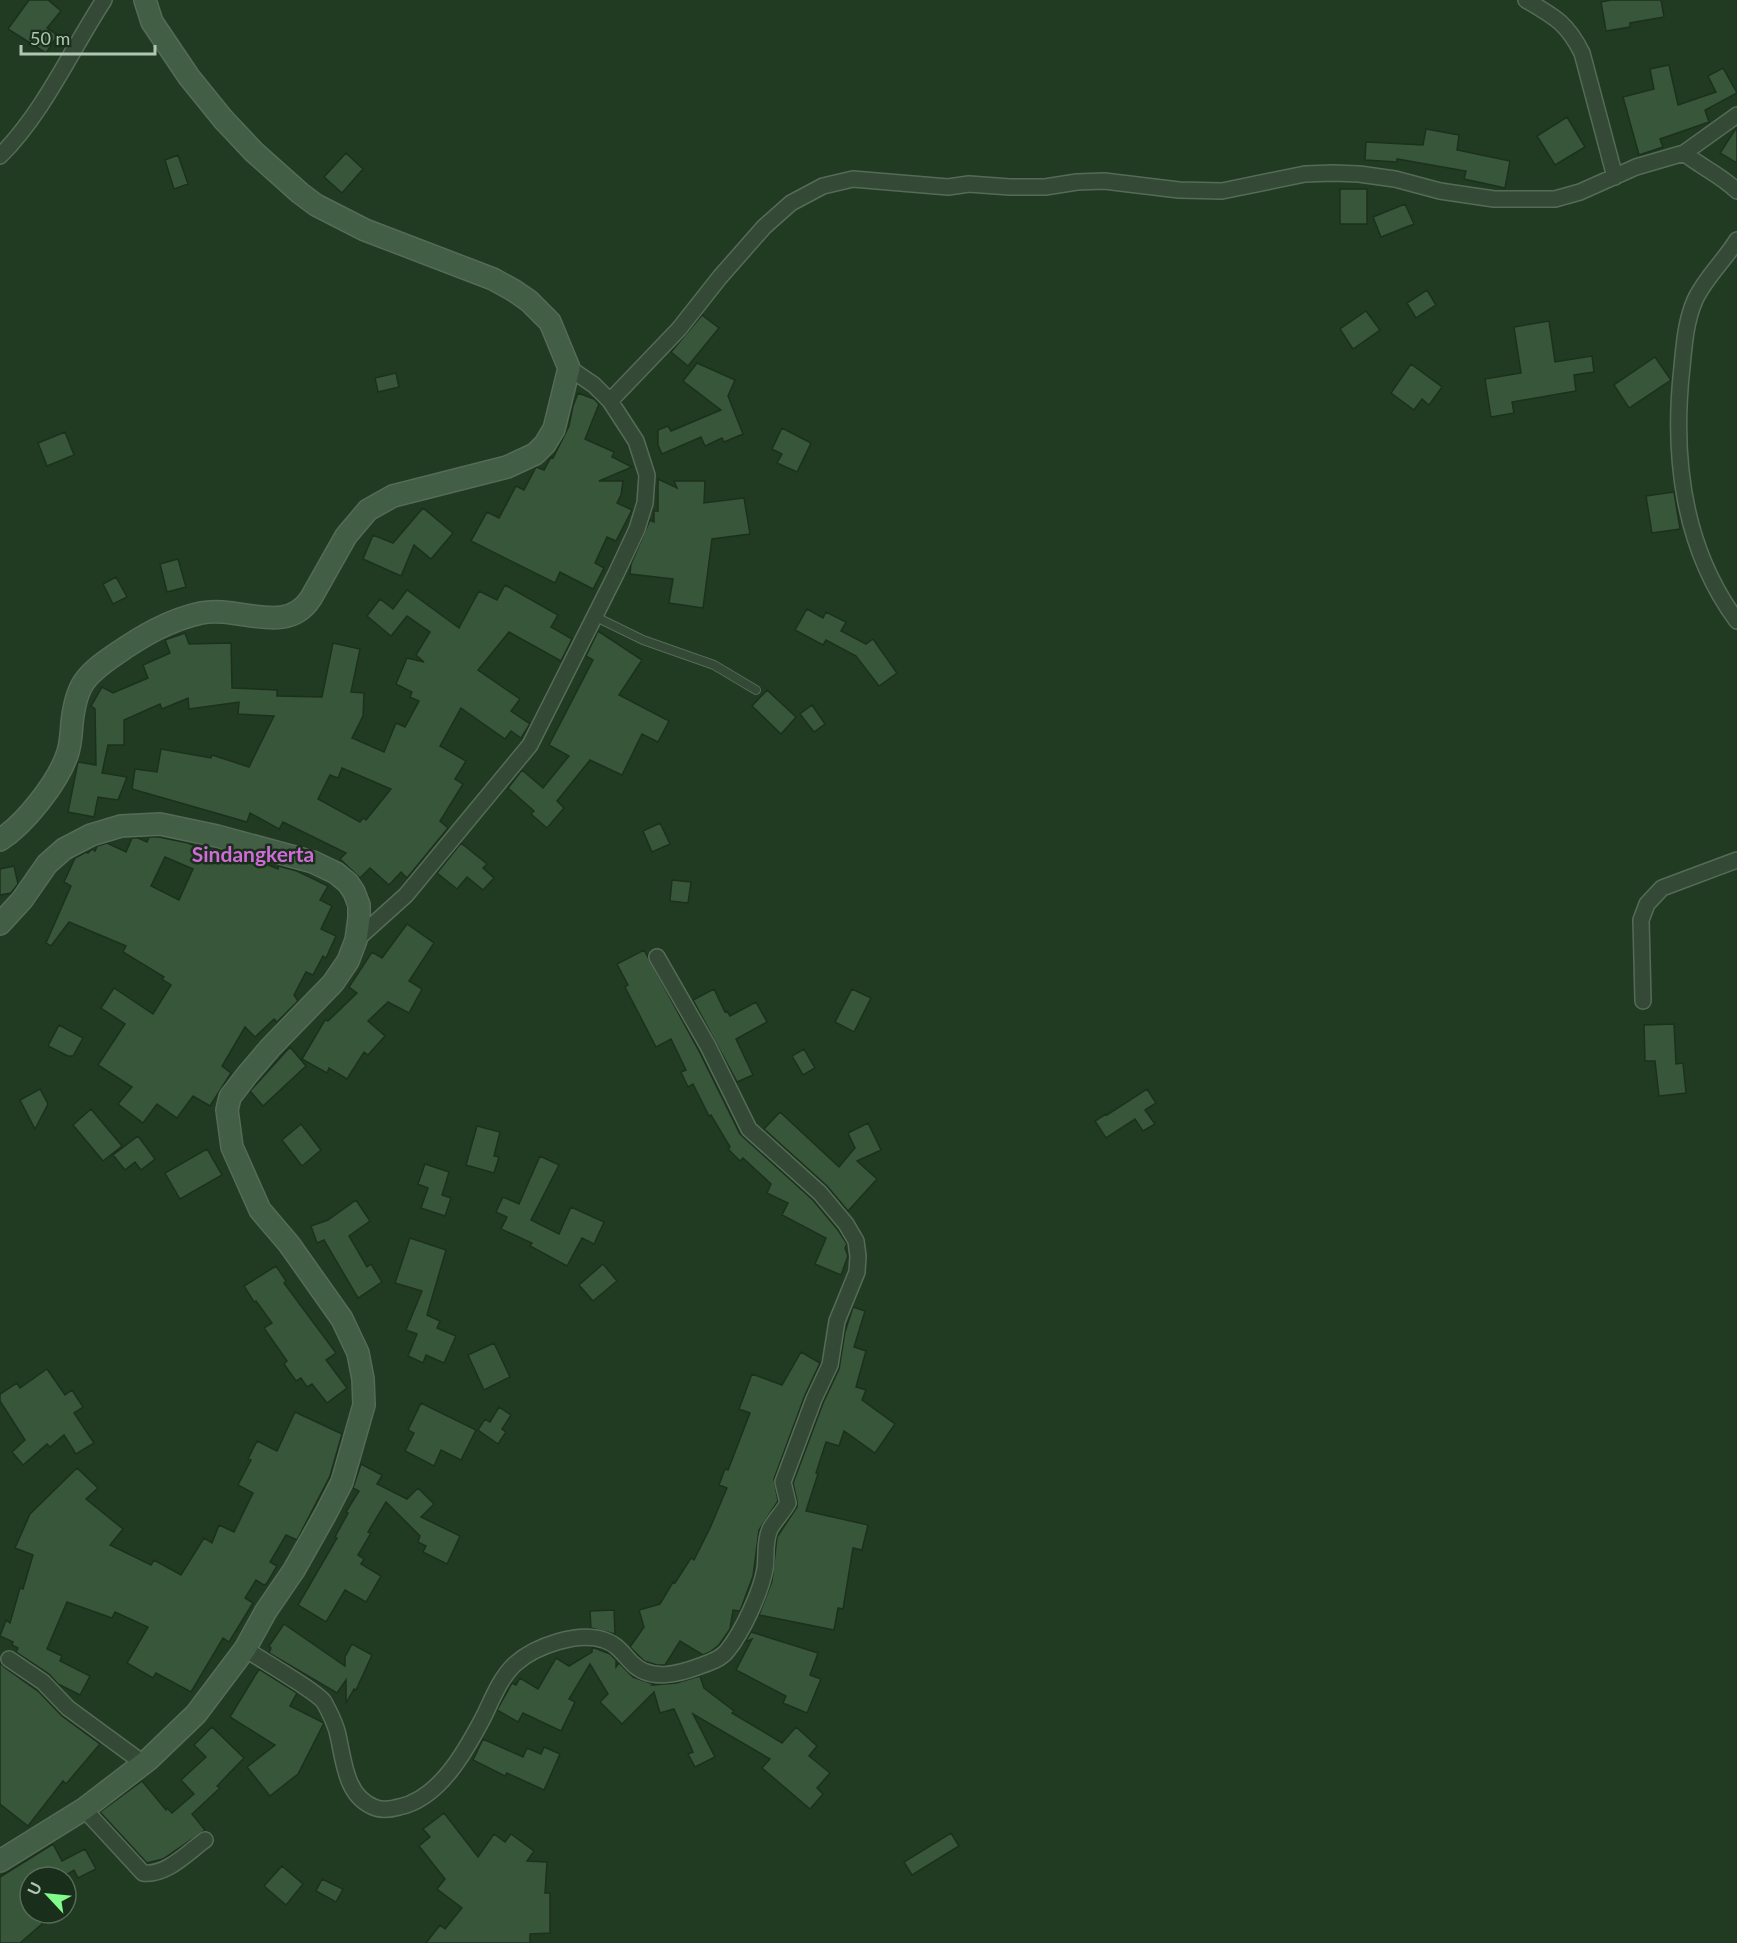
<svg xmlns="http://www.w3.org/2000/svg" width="1737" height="1943" viewBox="0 0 1737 1943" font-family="Lato,sans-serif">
<rect width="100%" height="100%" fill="#213a22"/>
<path fill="#385639" stroke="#1c311d" stroke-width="1.5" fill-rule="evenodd" d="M29,0h19l13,11 -14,17 11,7 -12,18 -38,-24z
M1611,0h50l3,17 -34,6v4l-24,4 -5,-29z
M1669,65l9,40 38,-13 -8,-16 15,-8 14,25 -32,17 4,12 -49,17 3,8 -24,8 -16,-58 31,-8 -4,-20z
M1567,117l18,30 -30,18 -18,-29z
M1737,127v36l-17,-10z
M1426,129l33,6 -2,15 53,11 -5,27 -41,-9 2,-8 -69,-12v3l-32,-2 1,-18 57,3z
M346,153l17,16 -21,24 -18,-16z
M178,155l10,29 -14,5 -9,-29z
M1340,189h27v35h-27z
M1405,204l9,20 -33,13 -8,-20z
M1427,290l9,15 -20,13 -9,-15z
M1366,311l14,19 -27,19 -13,-20z
M702,315l17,13 -31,38 -17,-14z
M1549,321l6,41 37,-6 2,16 -20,3 2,16 -64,11 2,11 -23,4 -6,-38 36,-6 -7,-46z
M1655,357l16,23 -42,28 -15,-23z
M697,363l38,17 -7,16 15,38 -19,8 -2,-4 -17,8 -4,-9 -39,17 -4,-9v-15l10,-4 3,5 50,-21 -38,-29z
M1411,364l31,23 -13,18 -7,-6 -8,11 -23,-17z
M396,373l3,14 -21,5 -3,-14z
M578,393l16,6 5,5 -14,35 29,13 -2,5 20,10 -33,14h24l-2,14 -4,8 15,7 -16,31 -9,-4 -12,26 9,5 -11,21 -33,-17 -5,11 -84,-42 16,-29 12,6 17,-32 8,4 12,-23 8,3 7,-13 2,1 16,-32 4,-20z
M782,428l29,15 -14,29 -20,-9 5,-9 -10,-5z
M65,432l9,23 -27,11 -9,-23z
M658,479l19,9 -3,-7h31l-1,22 40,-5 6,36 -38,5 -9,69 -34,-5 4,-24 -43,-5 1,-10 19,-44 4,2v-11h4z
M1674,492l6,37 -28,4 -6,-37z
M423,508l30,25 -22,26 -17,-14 -13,31 -38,-17 10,-24 20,8z
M178,559l8,28 -19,5 -7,-28z
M116,577l11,20 -14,7 -10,-20z
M505,585l53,30 -7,12 21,12 -11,22 -52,-29 -31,38 42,29 -9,12 19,13 -9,14 -10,-7 -6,8 -44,-31 -21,38 26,15 -11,18 8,5 -23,37 8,7 -41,50 -6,-6 -12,13 -19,-17 -10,10 -20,-19 6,-6 -63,-31 -4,7 -29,-16 -3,9 -115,-33 3,-20 22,3 4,-23 50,9 1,-3 37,12 25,-51 -36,-2 1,-12 -50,7 -1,-11 -26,11 -2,-5 -36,16v25h-16l-6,28 25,4 -9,23 -20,-3 -4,20 -26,-5 10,-50 18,3 -1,-56 -4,-3 11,-19 11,6 35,-15 -5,-13 27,-12 -5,-13 20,-7 4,11 42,-1 1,45 45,2v6l45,1 11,-54 27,6 -9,43 13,1 -1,23 -11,22 32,14 12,-29 9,4 14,-26 -9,-4 2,-5 -16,-8 11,-26 17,4 -8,-7 14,-23 -23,-16 -16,20 -24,-20 13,-17 13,10 14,-19 52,38 20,-37 18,9zM342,768l49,21 -25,31 -3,-2 -3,4 -42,-23 12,-24 8,3z
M807,609l16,9 3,-6 20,10 -5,9 25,13 7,-5 24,34 -18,13 -23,-30 -30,-16 -3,5 -28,-15z
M598,631l44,29 -23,35 50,26 -11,21 -16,-8 -20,41 -32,-15 -33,41 7,7 -17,20 -16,-14 3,-3 -26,-23 14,-18 21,18 26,-32 -20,-11 44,-85 -7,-4z
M767,690l29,27 -15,17 -29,-28z
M812,705l13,19 -11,8 -14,-18z
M660,823l10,21 -18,8 -9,-21z
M149,837h10l29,6 22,10 4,-5 17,5 28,13 2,-4 17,7 1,-3 18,5 31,15 -8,14 12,6 -11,23 15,7 -10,22 -3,-2 -10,19 -7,-3 -12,23 4,6 -21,21 -3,-3 -19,18 -10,-10 -23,39 9,7 -21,33 -17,-10 -16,22 -20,-14 -14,19 -25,-19 14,-17 -34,-22 27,-41 -24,-16 13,-20 39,26 18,-29 -9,-6 2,-2 -41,-25 3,-6 -57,-24 -18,24 -5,-3 25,-57 -7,-4 11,-24 11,-6 2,1 4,-4 3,2 2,-5 10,-3 19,9 6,-14h6l9,4zM165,857l28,12 -14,31 -28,-14z
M461,843l26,21 -4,4 11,10 -11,12 -16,-13 -10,12 -20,-16z
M14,866l4,18 -7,9 -11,2v-26z
M672,880l19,2 -3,21 -18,-2z
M407,924l27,19 -25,38 13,8 -13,24 -21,-11 -20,19 17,15 -17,19 -4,-3 -17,27 -18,-11 -2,5 -25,-14 23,-39 3,1 29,-28 -8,-6 23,-35 10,6z
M644,950l55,101 41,83 73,66 25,30 9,14 -2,4 3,8 -7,19 -26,-11 11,-26 -44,-23 6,-12 -21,-10 4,-9 -28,-26 -3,3 -12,-12 2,-2 -19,-32 -2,1 -16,-32 -5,3 -7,-15 5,-2 -15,-31 -15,8 -31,-60 3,-2 -11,-21z
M714,989l11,23 2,-1 3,5 26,-14 11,20 -31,17 17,36 -16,7 -44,-82z
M852,989l19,9 -17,34 -19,-10z
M1674,1024l2,40 7,-1 3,30 -27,3 -4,-35h-10l-1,-36z
M59,1025l24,13 -10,18h-5l-20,-10z
M290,1047l16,19 -43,40 -13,-15z
M804,1049l11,19 -12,7 -11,-19z
M40,1089l8,15 -13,25 -15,-29z
M1147,1089l9,14 -11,7 10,14 -12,7 -8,-12 -29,19 -11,-17 11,-7 1,1z
M91,1109l31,37 -19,15 -30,-36z
M780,1112l59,55 16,-19 -7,-15 20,-10 13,27 -24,11 20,18 -29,32 -21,-25 -63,-57z
M301,1124l20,26 -19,16 -20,-26z
M477,1126l23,6 -6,24 5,1 -5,16 -28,-8z
M138,1136l17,23 -14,11 -6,-8 -10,8 -12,-15z
M207,1149l15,26 -42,24 -15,-26z
M540,1156l19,9 -28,55 28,14 12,-27 33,15 -10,22 -12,-6 -15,28 -37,-20 2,-3 -31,-14 6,-12 -11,-5 7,-15 16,7z
M425,1164l24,8 -7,23 9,3 -6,18 -24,-8 7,-20 -10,-4z
M356,1200l14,21 -21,15 18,31 4,-3 11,18 -24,16 -34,-58 -7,3 -6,-17 17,-6z
M410,1238l36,12 -19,65 13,6 -3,7 19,8 -12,27 -18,-8 -3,8 -15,-7 9,-22 -11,-4 16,-39 -27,-8z
M603,1264l14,17 -24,20 -14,-16z
M276,1266l10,15 -2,2 52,70 -10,7 21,28 -20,15 -15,-19 -5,3 -6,-9 -5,3 -12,-17 3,-3 -23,-33 8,-5 -16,-22 -2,1 -10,-16z
M853,1307l12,4 -11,36 12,4 -10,36 10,3 -4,10 33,24 -20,29 -31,-22 -5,15 -13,-4 -10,31 2,1 -12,37 62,14 -6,25 -9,-2 -10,61 -5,-1 -4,22 -75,-15 13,-34 5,-44 20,-30v-6l-4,-18 30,-80 16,-34 6,-37z
M494,1343l16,34 -26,13 -16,-35z
M801,1352l19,11 -15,32 -31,84 4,22 -19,29 -6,46 -13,35 -7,-1 -3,19 -11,16 -9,7 -7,3 -23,-14 -15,24h-8l-13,-4 -14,-14 14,-20 -5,-17 21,-6 13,-22 2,1 16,-25 3,2 16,-32 17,-40 -8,-3 6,-16 3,1 22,-57 -11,-4 13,-35 30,11z
M47,1369l18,26 7,-5 11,17 -9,6 20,30 -18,11 -12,-19 -14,12 -3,-3 -24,21 -11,-13 13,-12 -25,-39v-7l17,-11 3,5z
M421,1403l55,27 -15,30 -20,-10 -7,16 -29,-15 9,-18 -6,-3z
M499,1407l12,8 -9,14 4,3 -8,12 -20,-14 7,-11 5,3z
M295,1412l47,22 -12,42 -33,64 -11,-5 -16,27 7,4 -10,17 -3,2 -8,-5 -11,18 8,5 -24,39 -6,-4 -32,54 -35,-19 -3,5 -26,-15 21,-36 -33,-15 -3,6 -45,-16 -20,47 15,7 -2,5 30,15 -10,19 -22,-11 -9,-10 -33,-22 2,-4 -6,-3 1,-3 -13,-6 6,-16 4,3 10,-35 3,1 10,-34 -18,-7 15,-34 47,-46 21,20 -12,11 37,30 -13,16 41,20 3,-5 27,15 23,-37 8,5 7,-18 15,7 19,-39 -15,-8 13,-25 -3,-1 9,-18 20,10z
M361,1464l21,11 -5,9 30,15 11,-11 16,16 -13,13 39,19 -13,28 -24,-12 3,-6 -8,-4 2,-6 -34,-34 -18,30 3,1 -13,22 6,4 -3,5 20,12 -15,26 -21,-12 -19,32 -28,-17 39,-67 -2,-1 13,-24 -2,-1 13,-21 -6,-3z
M614,1610l1,24 -24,-6 -1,-17z
M284,1624l61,42v-9l7,-13 20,11 -16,35 -2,-1 -8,14v-23l-9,13 -68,-40 2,-5 -2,-2z
M751,1632l67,21 -8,22 11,4 -14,34 -24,-10 3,-7 -50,-26 16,-31 -7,3z
M592,1647l18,7 6,6v7l3,-4 14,14 20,7 -1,1 24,-2 24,-7 4,12 30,23 -2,2 50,30 14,-16 21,19 -8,10 21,17 -13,15 6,6 -13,15 -48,-41 8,-9 -77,-45 22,43 -20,10 -7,-13 5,-2 -19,-43 -14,4 -6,-21 -32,32 -22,-22 8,-8 -18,-30 -21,35 6,3 -14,29 -38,-18 -5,9 -21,-12 15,-27 4,2 4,-7 18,11 18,-31 13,8 23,-14z
M0,1662l4,5 35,25 23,24 38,28 -34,40 -3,-3 -35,45 -28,-22z
M259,1669l38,24 -7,13 34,17 -26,51 -28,22 -23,-29 28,-22 -45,-28z
M212,1727l32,31 -27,28 3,2 -28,26 13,16 -42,29 -16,4 -47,-51 42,-31 24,29 1,-2 5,5 22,-19 -13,-14 25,-23 -12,-12z
M483,1739l40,18 4,-9 14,6 3,-7 16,7 -16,36 -37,-17 -2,3 -32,-16z
M444,1813l34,44 16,-23 11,8 6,-8 23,17 -7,10 20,1 -2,31h5v40l-20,1v9h-104l14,-18 5,4 17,-21 -25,-19 8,-10 -26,-33 11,-9 -7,-8z
M951,1833l8,13 -47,29 -8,-13z
M53,1844l9,17 23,-12 11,20 -18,9 -4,-8 -11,7h-33v36h21l-10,8 1,3 -22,19h-20v-66z
M282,1866l21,18 -17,21 -22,-19z
M322,1879l21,10 -7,13 -20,-11z"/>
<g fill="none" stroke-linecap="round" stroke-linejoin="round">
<defs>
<path id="lane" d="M596,617l47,23 71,25 42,25"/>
<path id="street" d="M1526,0c29,17 41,23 56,53l33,124
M1684,153c17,14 37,22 53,38
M0,156c44,-44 70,-104 104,-156
M1737,240c-12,20 -32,38 -42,60 -9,20 -11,45 -13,67 -10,89 1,181 55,254
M569,368l25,17 16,16 69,-72 41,-52 44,-50 27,-24 32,-17 30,-7 95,8 21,-3 41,3h35l32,-5 27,-1 75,9 43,1 83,-17 28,-1 26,1 36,5 45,12 54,8h61l25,-7 56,-25 48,-14 53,-38
M356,940l50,-45 124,-150 86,-171 21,-45 8,-26 2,-28 -11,-34 -26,-40
M1643,1001l-2,-81 6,-16 15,-16 75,-28
M245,1649c15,10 71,42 79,53 5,9 10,19 13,29 7,27 7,66 39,77 7,2 16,1 23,-1 40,-8 66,-55 84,-89 9,-18 17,-40 32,-54 20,-18 63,-33 89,-24 13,4 19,14 28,23 18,19 47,11 68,3 9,-3 21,-7 27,-15 15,-18 34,-59 38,-82 2,-13 -1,-27 5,-40 5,-9 13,-17 18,-26l-5,-21 31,-83 16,-34 7,-44 20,-49 1,-16 -2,-15 -10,-17 -26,-31 -71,-64 -41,-83 -51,-89
M9,1659l34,23 25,26 75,55
M84,1809l59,64c23,3 44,-20 62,-33"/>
<path id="secondary" d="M0,840c25,-16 58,-58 67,-85 4,-10 4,-21 5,-32 4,-38 13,-48 44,-69 26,-18 53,-34 85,-41 38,-8 85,24 110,-15l35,-62 22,-26 25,-14 114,-29 28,-13 10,-10 9,-15 15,-61 -19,-46 -21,-21 -16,-11 -20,-11 -128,-49 -49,-25 -16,-12 -46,-41 -31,-33 -34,-42 -37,-55 -7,-22
M0,924l22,-24 25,-36 17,-15 27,-14 30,-9 39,-2 57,12 96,26 23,11 12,10 6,9 5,13v13l-3,22 -8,21 -15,22 -63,65 -23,27 -17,22 -3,13 5,37 28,63 29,34 53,75 16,34 5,26 1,26 -22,77 -17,33 -31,55 -28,41 -21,38 -49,65 -48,46 -64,49 -84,52"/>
</defs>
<use href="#lane" stroke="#556b57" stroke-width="10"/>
<use href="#street" stroke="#556b57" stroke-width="18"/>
<use href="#secondary" stroke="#556b57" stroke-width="24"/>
<use href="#lane" stroke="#344a36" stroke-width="8"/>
<use href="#street" stroke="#344a36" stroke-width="15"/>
<use href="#secondary" stroke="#425e45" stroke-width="21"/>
</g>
<g text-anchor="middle" stroke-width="5" stroke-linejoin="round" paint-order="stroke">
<g font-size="21" font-weight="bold" fill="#d16adb" stroke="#1a2f1b">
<text x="253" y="862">Sindangkerta</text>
</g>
</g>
<g transform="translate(48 1895) rotate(296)"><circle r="28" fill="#1a2f1b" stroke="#566c57" stroke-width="1.5"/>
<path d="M0-4.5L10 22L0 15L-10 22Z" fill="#80fb8c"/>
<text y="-9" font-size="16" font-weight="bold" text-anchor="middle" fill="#afc7b2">U</text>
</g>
<path d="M21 45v9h134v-9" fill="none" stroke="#afc7b2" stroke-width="3"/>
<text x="30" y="45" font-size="18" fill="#afc7b2" stroke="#1a2f1b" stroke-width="4.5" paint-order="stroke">50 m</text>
</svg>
